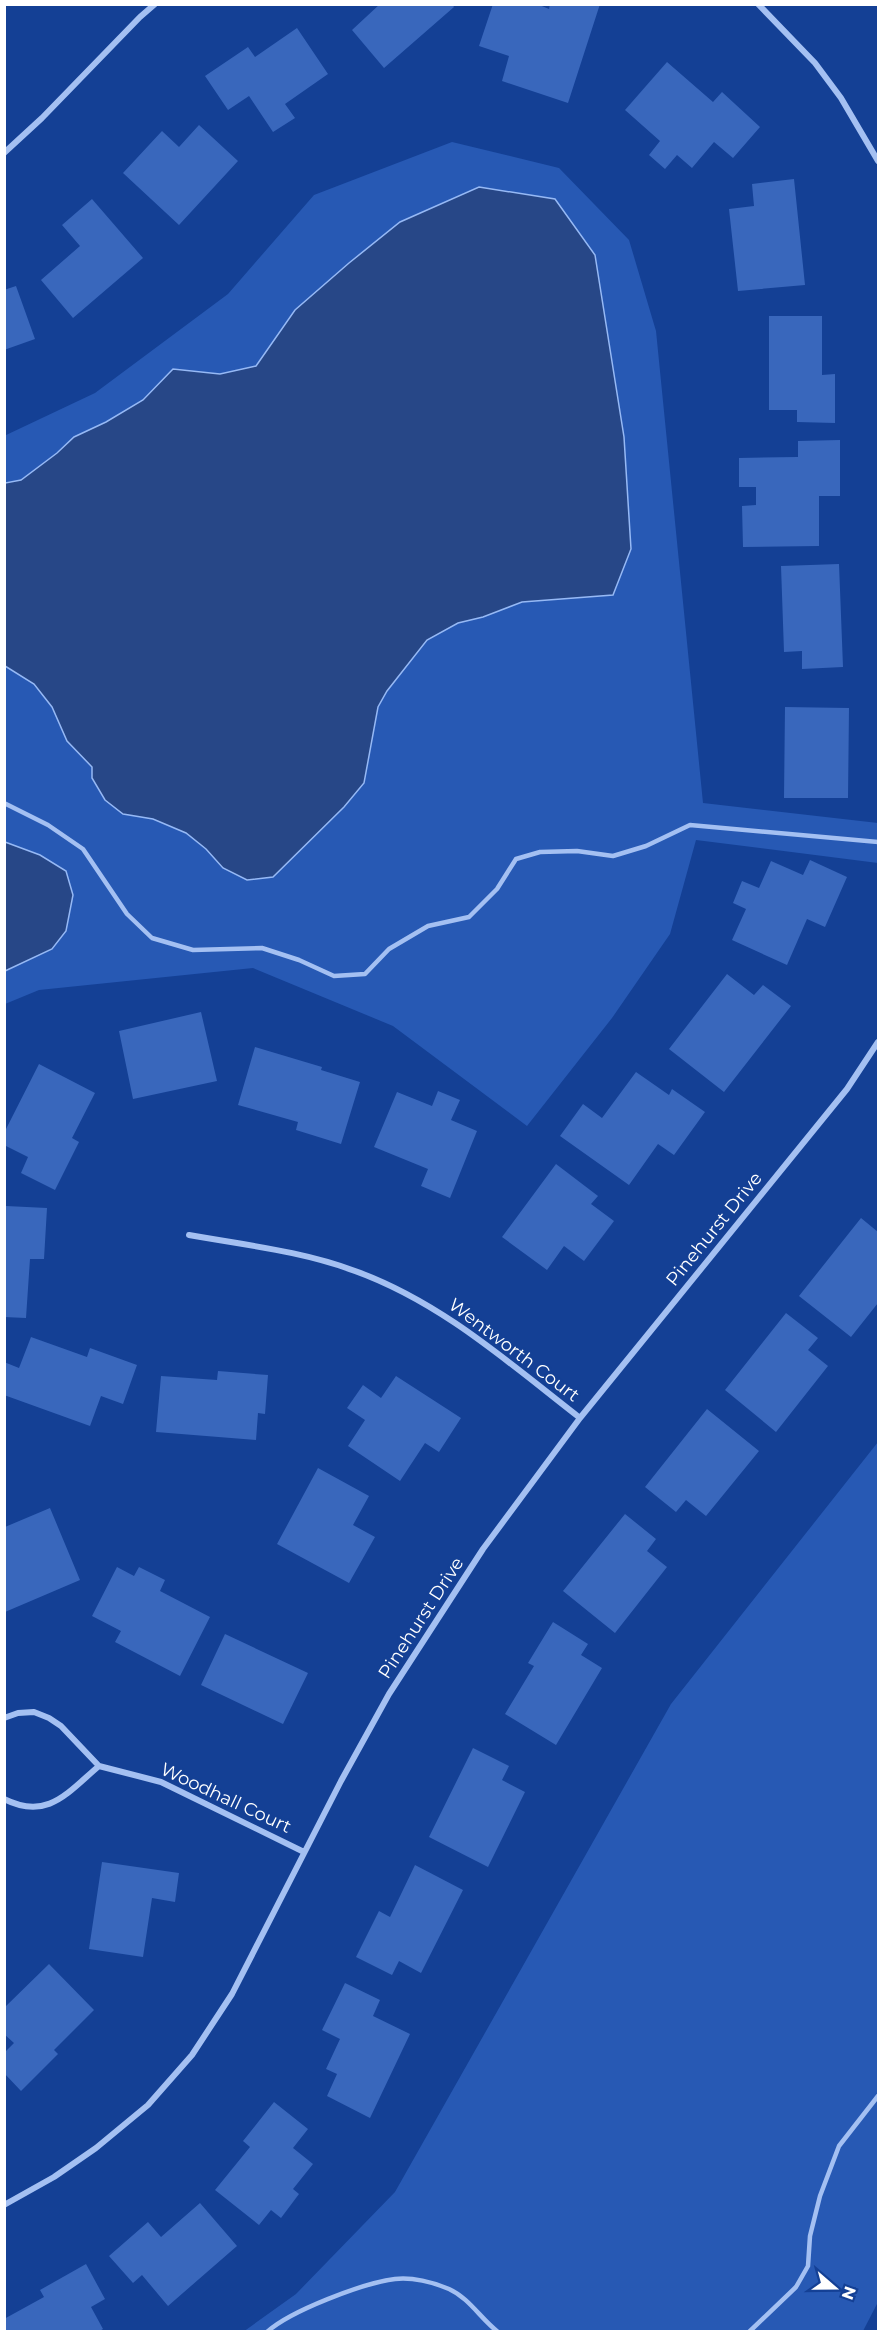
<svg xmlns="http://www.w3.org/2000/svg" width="883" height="2336" viewBox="0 0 883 2336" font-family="Montserrat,sans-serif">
<rect width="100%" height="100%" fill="#144095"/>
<path fill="#2759b4" d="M452,142l107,26 70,72 27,91 47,472 175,20v40l-182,-23 -26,94 -58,84 -85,108 -134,-100 -140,-58 -214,22 -34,14 -1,-568 91,-43 133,-99 86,-99z
M878,1442v860l-15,29 -620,1 53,-38 99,-102 276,-488z"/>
<path fill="#274787" stroke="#96b9f5" stroke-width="1.5" d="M479,187l76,12 40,56 29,182 7,112 -18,46 -91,7 -39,15 -25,6 -31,17 -40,51 -9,16 -14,76 -20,24 -71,70 -26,3 -24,-12 -17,-19 -20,-16 -33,-14 -30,-5 -18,-14 -13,-22v-11l-25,-26 -15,-34 -18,-23 -29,-18v-183l16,-3 36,-27 17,-16 32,-15 37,-22 30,-31 47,5 36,-8 39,-56 54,-47 51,-41z
M5,842l35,13 26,16 7,24 -7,36 -14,18 -47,22z"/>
<path fill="#3967bc" d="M380,4h72l2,3 -70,61 -32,-38z
M493,4h44l12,5 1,-5h50l-32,99 -66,-22 7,-25 -30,-10z
M297,28l31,46 -43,30 10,14 -22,14 -24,-36 -21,14 -23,-34 43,-29 7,10z
M667,62l46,40 9,-10 38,35 -27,31 -19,-16 -22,26 -15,-13 -12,14 -16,-14 11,-14 -35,-31z
M199,125l39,36 -59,64 -56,-52 39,-42 17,16z
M794,179l11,106 -67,6 -9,-82 25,-3 -2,-22z
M92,199l51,59 -70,60 -32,-38 39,-34 -18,-21z
M16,286l19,53 -31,11v-60z
M769,316h53v59l13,-1v49l-38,-1v-12h-28z
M840,440v56h-21v50l-76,1 -1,-41 14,-1v-18h-17v-29l59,-1v-16z
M839,564l4,103 -41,2v-18l-18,1 -3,-86z
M785,707l64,1 -1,90h-64z
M810,860l37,17 -22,50 -18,-8 -20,46 -55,-25 14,-31 -13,-6 9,-22 17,7 12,-27 32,14z
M727,974l27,21 9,-10 28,21 -67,86 -55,-43z
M201,1012l16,69 -84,18 -14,-68z
M255,1047l67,20 -1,3 39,12 -19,62 -45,-14 2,-8 -60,-17z
M39,1064l56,29 -23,45 7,4 -24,48 -34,-17 7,-16 -24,-12v-12z
M636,1072l33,23 3,-6 33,23 -31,43 -16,-11 -29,41 -69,-49 23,-32 19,14z
M438,1091l22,9 -9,20 26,11 -27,67 -29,-12 7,-17 -54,-22 23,-55 35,14z
M556,1164l42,32 -7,8 23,17 -30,40 -20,-15 -17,24 -45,-33z
M6,1206l41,2 -3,51h-14l-4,59 -22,-1z
M861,1218l17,14v71l-27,34 -52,-41z
M786,1313l32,25 -10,12 20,16 -52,66 -51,-42z
M31,1337l56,20 3,-9 47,17 -14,39 -22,-8 -11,30 -86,-31v-33l15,6z
M218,1371l50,4 -3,39 -7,-1 -2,27 -100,-8 5,-56 56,4z
M396,1376l65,42 -22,34 -14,-9 -25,38 -52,-35 17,-26 -18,-12 16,-23 18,13z
M707,1409l52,42 -53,65 -20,-16 -10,12 -31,-25z
M318,1468l51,28 -16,29 22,12 -26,46 -72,-39z
M50,1508l30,72 -75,32v-85z
M625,1514l31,25 -9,12 20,16 -52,66 -52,-42z
M117,1567l17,9 5,-9 26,13 -5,11 50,26 -30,59 -65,-34 6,-11 -29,-15z
M553,1622l35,22 -7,11 21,13 -46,77 -51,-31 29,-48 -6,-3z
M225,1634l83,39 -25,51 -82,-39z
M473,1748l36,18 -7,14 23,12 -37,75 -59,-30z
M102,1862l77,11 -4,29 -23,-4 -9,59 -54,-8z
M415,1865l48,25 -42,83 -22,-12 -7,14 -36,-18 23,-46 11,6z
M49,1964l45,46 -40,40 4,4 -37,37 -17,-18v-20l10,-10 -10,-9v-26z
M345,1983l35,17 -7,16 37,18 -40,84 -43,-22 10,-22 -11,-5 14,-30 -18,-9z
M274,2102l34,27 -15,19 20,16 -20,25 6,5 -18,24 -10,-8 -12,15 -44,-35 35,-43 -7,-6z
M200,2203l37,43 -69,60 -26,-31 -9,8 -24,-27 39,-34 13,15z
M86,2264l19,35 -14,8 12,22 -5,3h-94v-13l40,-22 -4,-7z"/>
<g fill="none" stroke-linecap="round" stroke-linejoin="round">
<path stroke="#a4c0f2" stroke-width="4.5" d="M4,803l44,22 35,24 44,65 25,24 41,12 69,-2 37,12 35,16 31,-2 24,-25 39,-23 41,-9 28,-28 19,-30 24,-7 37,-1 36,5 33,-10 44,-21 188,17
M267,2332c23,-21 96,-49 128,-53 17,-2 38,3 54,10 20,9 32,30 49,43
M749,2332l47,-45 12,-21 2,-30 10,-40 19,-50 39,-50"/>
<path stroke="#a4c0f2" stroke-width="6" d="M758,4l57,59 26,35 37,63
M4,153l38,-35 98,-101 15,-13
M189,1235c55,10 113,16 166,36 86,31 154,92 225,147
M4,1718l14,-5 16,-1 15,6 12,8 38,40 62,16 143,70
M4,1799c44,22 64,-7 95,-33
M4,2205l50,-28 42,-29 52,-43 44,-50 40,-61 109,-213 48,-87 94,-145 97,-131 267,-329 31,-47"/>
</g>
<g text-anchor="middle" stroke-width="4.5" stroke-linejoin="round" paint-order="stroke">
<g font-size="18" fill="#fff" stroke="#144095">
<text transform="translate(714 1229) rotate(-51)" y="6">Pinehurst Drive</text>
<text transform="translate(514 1350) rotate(37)" y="6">Wentworth Court</text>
<text transform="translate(421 1618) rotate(-57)" y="6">Pinehurst Drive</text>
<text transform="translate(226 1798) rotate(25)" y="6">Woodhall Court</text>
</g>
</g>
<rect width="883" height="2336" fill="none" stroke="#ffffff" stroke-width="12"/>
<g transform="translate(835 2288) rotate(110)" stroke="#144095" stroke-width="4.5" paint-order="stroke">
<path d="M0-4.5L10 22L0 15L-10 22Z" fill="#ffffff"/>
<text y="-9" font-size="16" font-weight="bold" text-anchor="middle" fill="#ffffff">N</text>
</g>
</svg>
